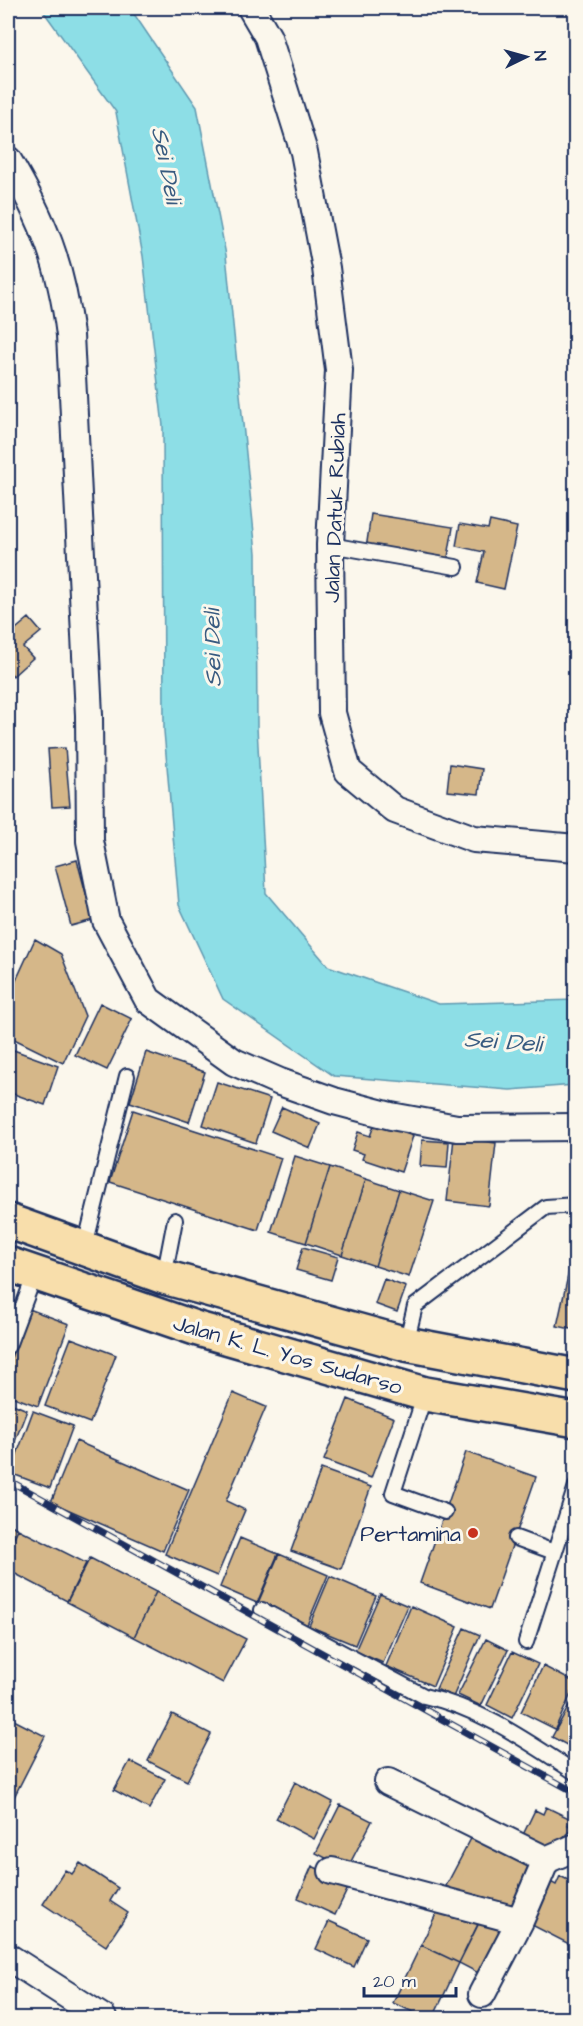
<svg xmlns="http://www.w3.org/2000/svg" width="583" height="2026" viewBox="0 0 583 2026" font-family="'Architects Daughter',sans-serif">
<rect width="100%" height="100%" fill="#fbf7ec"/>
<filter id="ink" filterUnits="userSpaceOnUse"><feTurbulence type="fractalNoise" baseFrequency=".0167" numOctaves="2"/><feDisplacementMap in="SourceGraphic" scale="12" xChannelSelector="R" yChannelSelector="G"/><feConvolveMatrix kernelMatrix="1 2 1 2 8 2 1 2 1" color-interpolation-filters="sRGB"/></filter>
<g filter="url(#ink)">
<path fill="#8ddee6" stroke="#5f98b0" stroke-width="1.5" d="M41,8h89l67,99 29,148 30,298 1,174 9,166 62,73 111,38 136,-4v85l-65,5 -176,-14 -111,-77 -44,-94 -15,-174 -1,-305 -20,-170 -27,-144z"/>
<path fill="#d5b789" stroke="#1b2f5e" stroke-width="1.5" d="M371,514l82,13 -6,36 -81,-14z
M490,521l27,6 -13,62 -27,-6 7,-31 -28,-6 4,-22 28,5z
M29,618l12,14 -18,15 10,11 -20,18 -5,-6v-41l3,4z
M65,748l5,58 -18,1 -4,-58z
M450,764l32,5 -3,25 -32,-3z
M77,860l16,60 -22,6 -16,-60z
M35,939l26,15 24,62 -22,47 -55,-27v-38z
M100,1003l32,16 -25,51 -32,-15z
M8,1048l50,18 -13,39 -37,-13z
M146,1052l59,20 -16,50 -59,-20z
M217,1082l53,17 -14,44 -53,-18z
M282,1107l38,17 -10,24 -39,-17z
M133,1110l148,48 -23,72 -148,-48z
M375,1123l38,13 -12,36 -39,-13 2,-5 -12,-4 6,-18 12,4z
M454,1138l42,5 -7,63 -42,-5z
M422,1140l27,2 -2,26 -27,-2z
M295,1156l35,11 -24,76 -35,-11z
M330,1167l36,12 -24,76 -36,-12z
M366,1179l33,11 -24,76 -33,-11z
M399,1190l35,11 -25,76 -34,-11z
M303,1247l35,10 -7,23 -35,-10z
M574,1248h2v82l-19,-4z
M384,1279l22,8 -9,25 -22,-8z
M29,1309l40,15 -31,82 -30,-11v-29z
M71,1338l45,17 -26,68 -45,-17z
M233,1393l33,14 -40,94 19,9 -28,66 -52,-22z
M348,1399l46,19 -23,60 -47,-18z
M8,1402l19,8 -18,47h-1z
M33,1411l40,15 -23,62 -40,-15z
M76,1441l113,49 -26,61 -112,-49z
M466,1452l70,25 -46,132 -70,-26z
M321,1469l50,18 -30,82 -50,-18z
M8,1523l10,6 -10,21z
M18,1529l68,34 -19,38 -59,-31v-20z
M240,1538l38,16 -21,49 -37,-16z
M279,1554l49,21 -21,50 -49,-22z
M90,1558l66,34 -22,45 -67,-35z
M330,1576l46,20 -21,49 -46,-19z
M156,1592l90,47 -23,44 -89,-46z
M380,1594l28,12 -25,57 -28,-12z
M411,1606l47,21 -25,59 -47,-20z
M464,1628l16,7 -27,62 -17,-8z
M486,1639l22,11 -27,56 -23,-11z
M512,1652l26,12 -26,54 -25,-13z
M543,1666l33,17 -21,46 -34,-17z
M576,1693v57l-24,-13z
M172,1714l39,20 -24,47 -39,-20z
M8,1717l37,19 -35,69 -2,-1z
M130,1761l35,18 -16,30 -35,-19z
M295,1782l38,20 -19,37 -38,-20z
M340,1805l32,16 -25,48 -31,-16z
M546,1807l25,12 -3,6 5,3 -24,22 -30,-7 16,-33 8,4z
M475,1831l59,32 -25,47h-18l-45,-24z
M80,1863l38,25 -8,13 18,12 -22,33 -63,-42 22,-34 7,4z
M312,1866l38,18 -15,31 -37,-17z
M560,1876l16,8v46l-7,14 -47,-24 21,-42 13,7z
M441,1904l38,18 -20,41 -38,-18z
M483,1915l27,13 -24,49 -27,-14z
M329,1921l38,17 -13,29 -38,-18z
M421,1945l38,18 -26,55h-7l-33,-15z"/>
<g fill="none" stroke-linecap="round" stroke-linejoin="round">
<defs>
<path id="service" d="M330,545l126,22
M84,1250l43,-174
M164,1277l11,-57
M406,1344l9,-38 131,-99 30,-2
M8,1346l27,-72
M425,1394l-32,99 52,19
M516,1538l38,14
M262,1610l162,86c57,12 103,45 152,77
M526,1642l50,-156"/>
<path id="minor" d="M251,8l17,29 36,115 22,116 13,102 -9,175 2,168 16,58 47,39 79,29 102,9
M8,160c36,61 53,104 62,175l19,380 1,126 16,80 42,79 86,62 46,20 54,19 57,15 66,12 119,-1
M388,1782l158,78 -26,61 -38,73
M546,1860l30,-13
M332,1871l188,50
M8,1957l95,61"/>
<path id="trunk" d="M8,1221l156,56 242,67 170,32
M8,1264l190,65 227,65 151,26"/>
</defs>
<use href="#service" stroke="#1b2f5e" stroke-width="18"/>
<use href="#minor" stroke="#1b2f5e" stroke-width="30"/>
<use href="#trunk" stroke="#1b2f5e" stroke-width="38"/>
<use href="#service" stroke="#fbf7ec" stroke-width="14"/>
<use href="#minor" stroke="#fbf7ec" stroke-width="26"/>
<use href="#trunk" stroke="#f8deab" stroke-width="33"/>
<defs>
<path id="rail" d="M8,1480l568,313"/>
</defs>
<use href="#rail" stroke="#1b2f5e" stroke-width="7"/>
<use href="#rail" stroke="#fbf7ec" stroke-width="4.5" stroke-dasharray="14" stroke-linecap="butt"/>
</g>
</g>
<circle fill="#c8321e" stroke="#fbf7ec" stroke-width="2" cx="473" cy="1533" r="6"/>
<g text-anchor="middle" stroke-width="6" stroke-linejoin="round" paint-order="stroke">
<g font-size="22" fill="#1b2f5e" stroke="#fbf7ec">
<text transform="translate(334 508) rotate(-88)" y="8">Jalan Datuk Rubiah</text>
<text transform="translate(288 1354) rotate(16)" y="8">Jalan K. L. Yos Sudarso</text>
</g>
<g font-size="22" fill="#1b2f5e" stroke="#fbf7ec" text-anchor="end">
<text x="461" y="1541">Pertamina</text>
</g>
<g font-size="24" font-style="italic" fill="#385b80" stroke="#fbf7ec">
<text transform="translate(167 165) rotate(79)" y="8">Sei Deli</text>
<text transform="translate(212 648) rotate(-91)" y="8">Sei Deli</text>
<text transform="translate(503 1041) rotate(4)" y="8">Sei Deli</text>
</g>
</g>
<rect width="583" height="2026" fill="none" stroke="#fbf7ec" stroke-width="30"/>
<rect x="15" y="15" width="553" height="1996" fill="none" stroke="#1b2f5e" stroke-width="2" filter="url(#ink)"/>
<g transform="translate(526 57) rotate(85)" stroke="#fbf7ec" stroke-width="4.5" paint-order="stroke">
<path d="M0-4.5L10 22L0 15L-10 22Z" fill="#1b2f5e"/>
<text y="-9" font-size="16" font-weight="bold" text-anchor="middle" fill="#1b2f5e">N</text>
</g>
<path d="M364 1987v9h92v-9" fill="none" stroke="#1b2f5e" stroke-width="3"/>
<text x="373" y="1987" font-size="18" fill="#1b2f5e" stroke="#fbf7ec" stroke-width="4.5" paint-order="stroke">20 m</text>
</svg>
